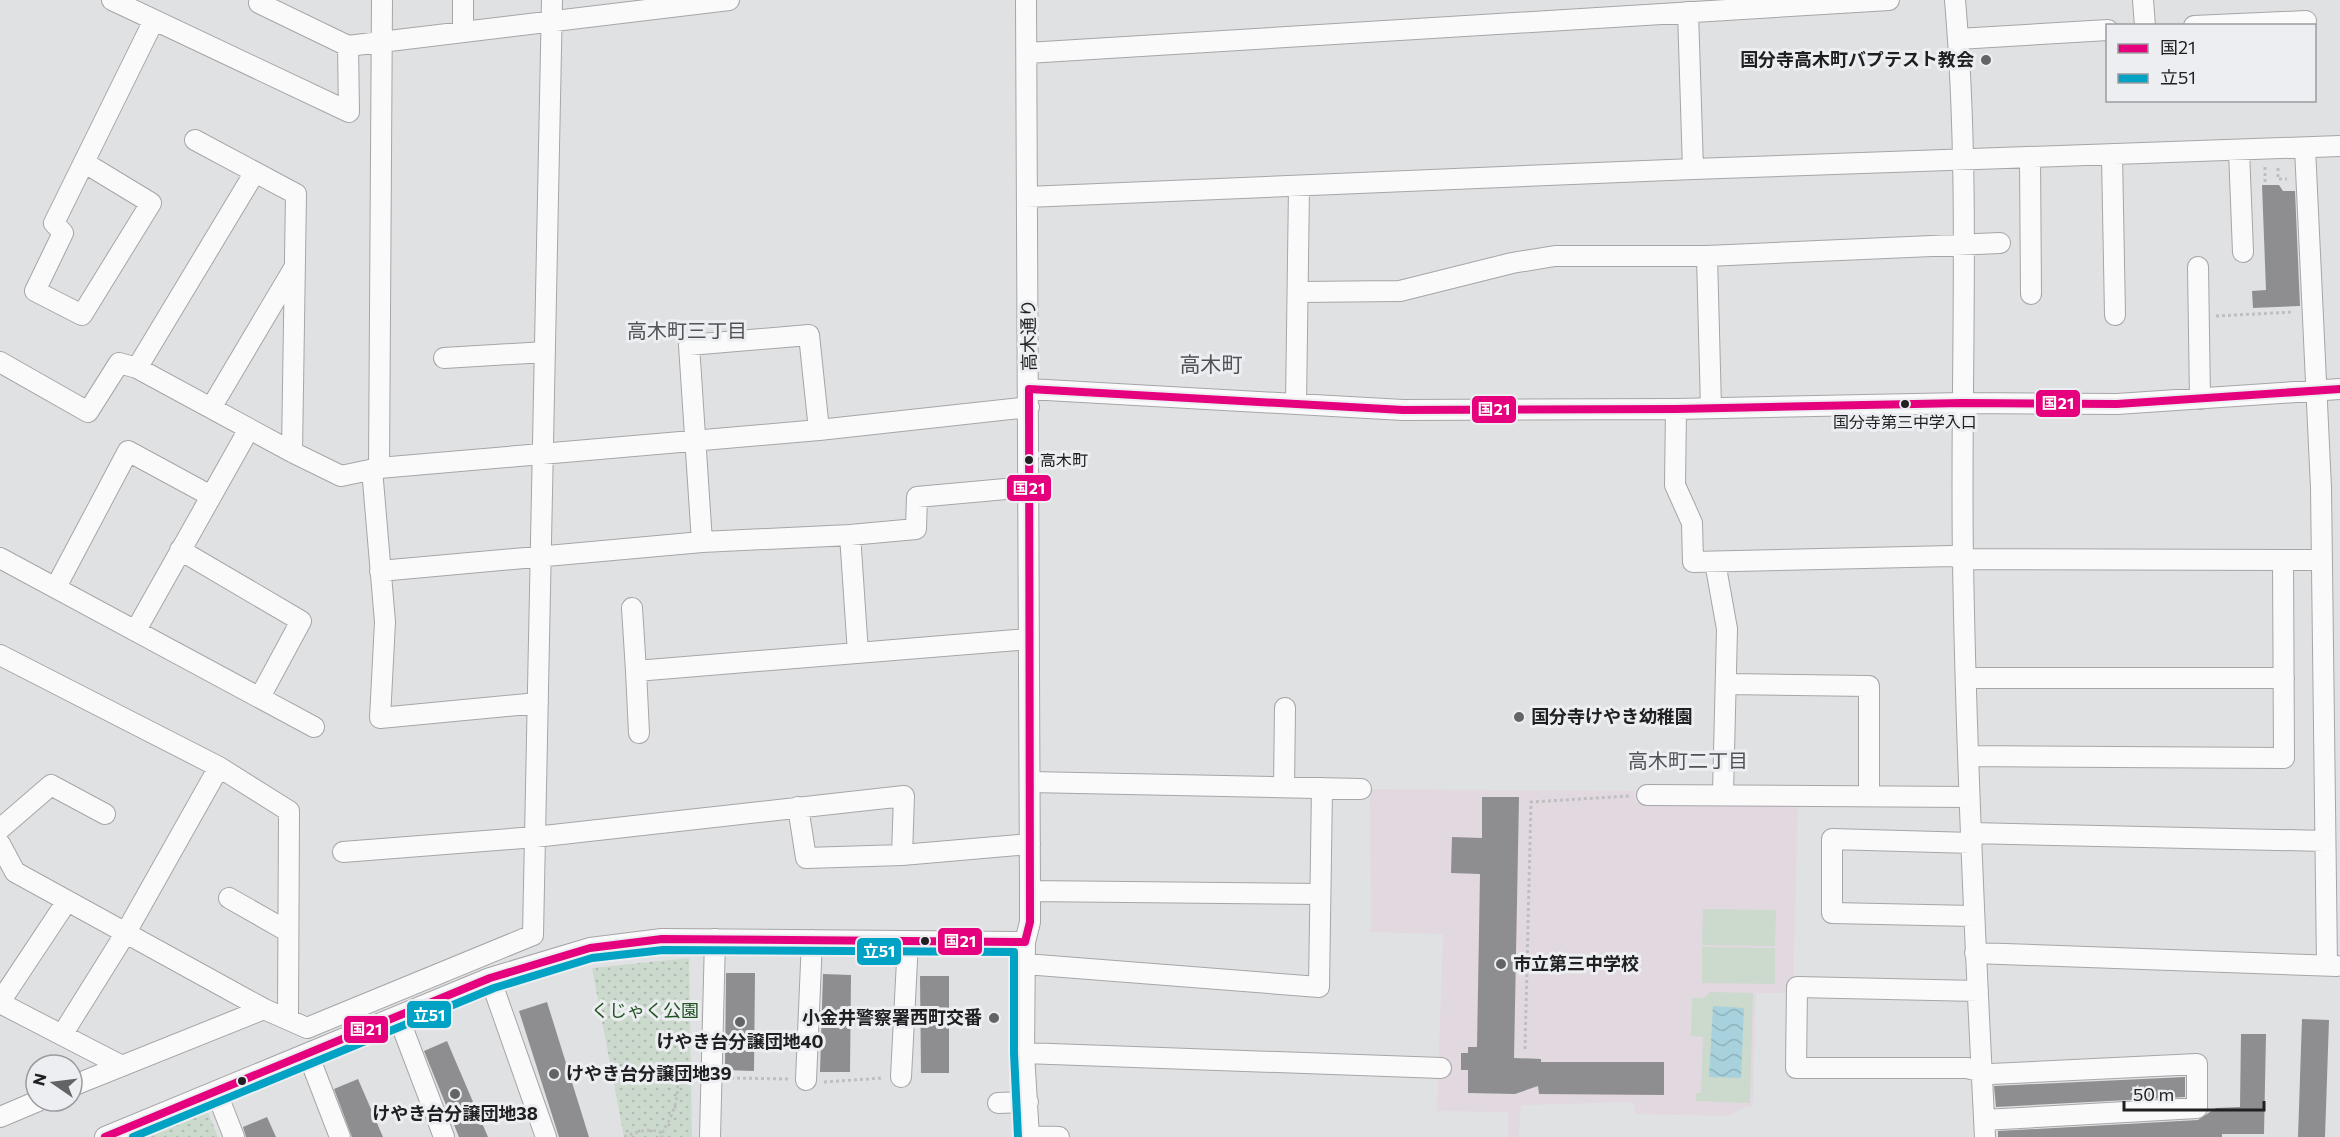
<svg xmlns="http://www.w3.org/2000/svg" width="2340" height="1137" viewBox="0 0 2340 1137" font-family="Commissioner,'Noto Sans JP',sans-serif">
<defs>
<pattern id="park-dots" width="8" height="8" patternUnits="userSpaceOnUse" patternTransform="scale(1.5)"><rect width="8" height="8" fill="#ccdacd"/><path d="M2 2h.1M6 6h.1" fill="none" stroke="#afbbb0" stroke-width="1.8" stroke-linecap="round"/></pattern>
<pattern id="water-waves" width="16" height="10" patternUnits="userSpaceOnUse" patternTransform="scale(1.5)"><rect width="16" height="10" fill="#a7d1dc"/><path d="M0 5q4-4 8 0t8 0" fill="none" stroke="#8fb3bc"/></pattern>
</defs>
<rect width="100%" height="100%" fill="#e0e1e3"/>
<path fill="#e2d8e0" d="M1370,789l264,2 1,11h163l-5,191h-37l-3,113 -8,1 -17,9 -92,-2 -3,-12 -112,3 -2,32h-11v-25l-71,-1 6,-177 -72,-2z"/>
<path fill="#ccdacd" d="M1703,909l73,1 -1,36 -73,-1z
M1702,947l73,1v36l-73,-1z
M1710,992l43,1 -3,110 -54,-2v-8h5l2,-56 -12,-1 1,-38h12z"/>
<path fill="url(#park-dots)" d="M689,958l3,179h-68l-32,-169z
M206,1108l12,29h-87z"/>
<path fill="url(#water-waves)" d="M1713,1006l31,2 -3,70 -32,-1z"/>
<path fill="#8e8e90" d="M2262,185h17l4,6h12l5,115 -47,2 -1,-17 14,-1z
M1482,797h37l-5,261 27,1v3h123v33l-125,-1 -1,-8 -23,8 -47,-1v-23h-7v-17h7v-6h9l3,-173 -29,-1 1,-36 30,1z
M726,973h29l-1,98 -29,-1z
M823,974l28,1 -1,97h-30z
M920,976h29v97h-28z
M547,1002l42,135h-30l-40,-126z
M2302,1019l27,1 -4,117h-27z
M2241,1034h25l-2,100h-42v3h-224v-6l200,-11 18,-12 24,-1z
M447,1041l41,96h-29l-35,-86z
M2185,1077v20l-189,10 -2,-21z
M358,1079l25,58h-31l-18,-48z
M267,1117l9,20h-30l-3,-10z"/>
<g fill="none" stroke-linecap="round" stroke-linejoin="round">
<defs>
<path id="minor" d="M112,0l237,112 -1,-66
M463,0v32
M1026,0l4,891v31l-5,20 -1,111 5,84
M1955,0c16,186 5,374 8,560 3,193 12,385 22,577
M2143,0l2,26
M259,3l89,43 381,-46
M1688,12l5,157
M2194,26l112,-5
M1958,39l150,-9
M1027,53l862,-53
M195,140l101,54 -4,258
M2305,148l16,340 6,477
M2239,151l4,101
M2112,156l3,159
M2030,159l1,135
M85,163l66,40 -69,112 -47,-24 28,-58 -9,-10 100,-203
M1027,197l666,-28 647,-23
M1707,256l4,152
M2198,267l2,132
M1299,292l101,-1 112,-28 43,-7h152l293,-13
M444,358l101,-6
M0,362l88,50 31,-49 18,5 155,84 49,24 38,-8 440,-38 210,-23
M137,368l118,-196
M1029,389l374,21 273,-1 287,-6 154,1 223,-15
M1296,404l3,-216
M211,408l83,-140
M1676,409l-1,76 17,38 1,39 259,-6 11,3 359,1
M379,468l3,-468
M372,469l13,153 -5,96 158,-15
M850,535l8,118
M702,542l-13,-197 120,-10 10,95
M180,550l121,71 -41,76
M0,558l314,169
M1715,562l12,67 -4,165
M380,571l322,-29 148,-7 66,-6 1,-32 111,-10
M56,587l72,-136 83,45
M632,608l4,63 393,-32
M136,630l113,-201
M0,655l219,112 70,44 -1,206
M636,671l3,62
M1966,678h318
M1727,684l142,2v110
M1968,756l316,2 -1,-198
M1030,782l331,7
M1284,787l1,-79
M1647,795l322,2
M798,807l8,51 96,-3 128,-11
M0,829l51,-44 54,29
M1971,833l354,8
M1972,843l-140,-4v74l141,3
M0,844l15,28 249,137 43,19 226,-93 19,-935
M343,852l192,-15 369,-41 -2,59
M1030,891l289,3
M229,898l58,33
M1975,953l362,13
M1025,964l294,23 3,-199
M490,978l56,159
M1978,991l-181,-4 -1,81h171l24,6 206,-10v44l-213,12
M0,1002l67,-101
M0,1003l120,62
M398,1016l46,121
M62,1035l63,-101 94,-167
M1024,1053l417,15
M308,1054l32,83
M901,1077l7,-136
M806,1080l6,-140
M72,1086l192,-77
M216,1091l18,46
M998,1103l30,-1
M0,1117l38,-16
M1029,1136l30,1
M105,1137l385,-159 100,-30 72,-9 363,3
M710,1137l5,-198"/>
</defs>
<use href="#minor" stroke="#a6a6a8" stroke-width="22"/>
<path stroke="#bfbfc0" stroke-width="3" stroke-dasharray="3 3" stroke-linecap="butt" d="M2265,167v16
M2278,168v11h9
M2216,316l77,-4
M1525,1049l6,-247 99,-6
M731,1078l57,1
M824,1082l59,-4
M662,1133c10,-16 18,-35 15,-55h18
M624,1137c13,-5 24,-10 38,-4v4"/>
<use href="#minor" stroke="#fafafb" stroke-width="20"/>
<defs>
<path id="bus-1" d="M105,1137l385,-159 100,-30 72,-9 363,3 5,-20 -1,-533 374,21 273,-1 287,-6 154,1 223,-15"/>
<path id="bus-2" d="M133,1137l361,-149 98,-30 71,-8 351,2v101l4,84"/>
</defs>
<use href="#bus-1" stroke="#eceef1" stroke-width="12"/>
<use href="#bus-2" stroke="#eceef1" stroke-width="12"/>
<use href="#bus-1" stroke="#e5007d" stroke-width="8"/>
<use href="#bus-2" stroke="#02a2c5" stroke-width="8"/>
</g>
<g fill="#636466" stroke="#eceef1" stroke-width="2">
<circle cx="1986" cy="60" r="6"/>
<circle cx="1519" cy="717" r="6"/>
<circle cx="1501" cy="964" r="6"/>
<circle cx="994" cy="1018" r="6"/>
<circle cx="740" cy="1022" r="6"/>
<circle cx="554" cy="1074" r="6"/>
<circle cx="455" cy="1094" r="6"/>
</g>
<g fill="#202022" stroke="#eceef1" stroke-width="2">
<circle cx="1905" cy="404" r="5"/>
<circle cx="1029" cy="460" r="5"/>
<circle cx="925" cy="941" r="5"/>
<circle cx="242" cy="1081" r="5"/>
</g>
<g text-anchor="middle" stroke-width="6" stroke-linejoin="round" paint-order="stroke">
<g font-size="16" fill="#202022" stroke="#eceef1">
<text x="1905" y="428">国分寺第三中学入口</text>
<text x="1040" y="466" text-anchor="start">高木町</text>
</g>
<g font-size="18" font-weight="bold" fill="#202022" stroke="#eceef1" text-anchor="start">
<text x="1974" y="66" text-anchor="end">国分寺高木町バプテスト教会</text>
<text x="1531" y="723">国分寺けやき幼稚園</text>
<text x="1513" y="970">市立第三中学校</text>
<text x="982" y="1024" text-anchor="end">小金井警察署西町交番</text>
<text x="740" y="1048" text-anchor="middle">けやき台分譲団地40</text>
<text x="566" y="1080">けやき台分譲団地39</text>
<text x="455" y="1120" text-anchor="middle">けやき台分譲団地38</text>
</g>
<g font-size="18" fill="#202022" stroke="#eceef1">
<text transform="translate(1029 335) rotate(-91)" y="6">高木通り</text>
</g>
<g font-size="18" fill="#205221" stroke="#eceef1">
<text x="645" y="1017">くじゃく公園</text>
</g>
<g font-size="20" fill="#515255" stroke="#eceef1">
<text x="687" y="338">高木町三丁目</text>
<text x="1688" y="768">高木町二丁目</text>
</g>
<g font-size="21" fill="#515255" stroke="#eceef1">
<text x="1211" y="372">高木町</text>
</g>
</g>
<g stroke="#eceef1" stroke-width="2">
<rect x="2035" y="389" width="46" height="29" rx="6" fill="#e5007d"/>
<rect x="1471" y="395" width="46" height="29" rx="6" fill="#e5007d"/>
<rect x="1006" y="474" width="46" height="28" rx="6" fill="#e5007d"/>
<rect x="937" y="927" width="46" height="29" rx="6" fill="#e5007d"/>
<rect x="856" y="937" width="46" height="29" rx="6" fill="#02a2c5"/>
<rect x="406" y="1000" width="46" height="29" rx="6" fill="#02a2c5"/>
<rect x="343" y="1015" width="46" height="29" rx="6" fill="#e5007d"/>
</g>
<g font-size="16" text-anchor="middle" font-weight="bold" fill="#fff">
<text x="2058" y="409">国21</text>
<text x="1494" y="415">国21</text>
<text x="1029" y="494">国21</text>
<text x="960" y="947">国21</text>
<text x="879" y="957">立51</text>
<text x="429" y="1021">立51</text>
<text x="366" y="1035">国21</text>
</g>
<rect x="2106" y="24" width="210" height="78" fill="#eceef1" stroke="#9a9c9e" stroke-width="1.5"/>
<rect x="2118" y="44" width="30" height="9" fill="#e5007d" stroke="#9a9c9e" stroke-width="1.5"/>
<text x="2160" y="54" font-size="18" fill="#202022">国21</text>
<rect x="2118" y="74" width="30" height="9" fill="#02a2c5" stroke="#9a9c9e" stroke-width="1.5"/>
<text x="2160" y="84" font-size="18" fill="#202022">立51</text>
<g transform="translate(54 1083) rotate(284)"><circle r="28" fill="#eceef1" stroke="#9a9c9e" stroke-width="1.5"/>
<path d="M0-4.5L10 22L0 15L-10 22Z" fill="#636466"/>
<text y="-9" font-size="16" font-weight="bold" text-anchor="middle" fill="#202022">N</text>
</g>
<path d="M2124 1101v9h140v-9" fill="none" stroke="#202022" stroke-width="3"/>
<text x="2133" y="1101" font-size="18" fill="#202022" stroke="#eceef1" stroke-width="4.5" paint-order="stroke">50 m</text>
</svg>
